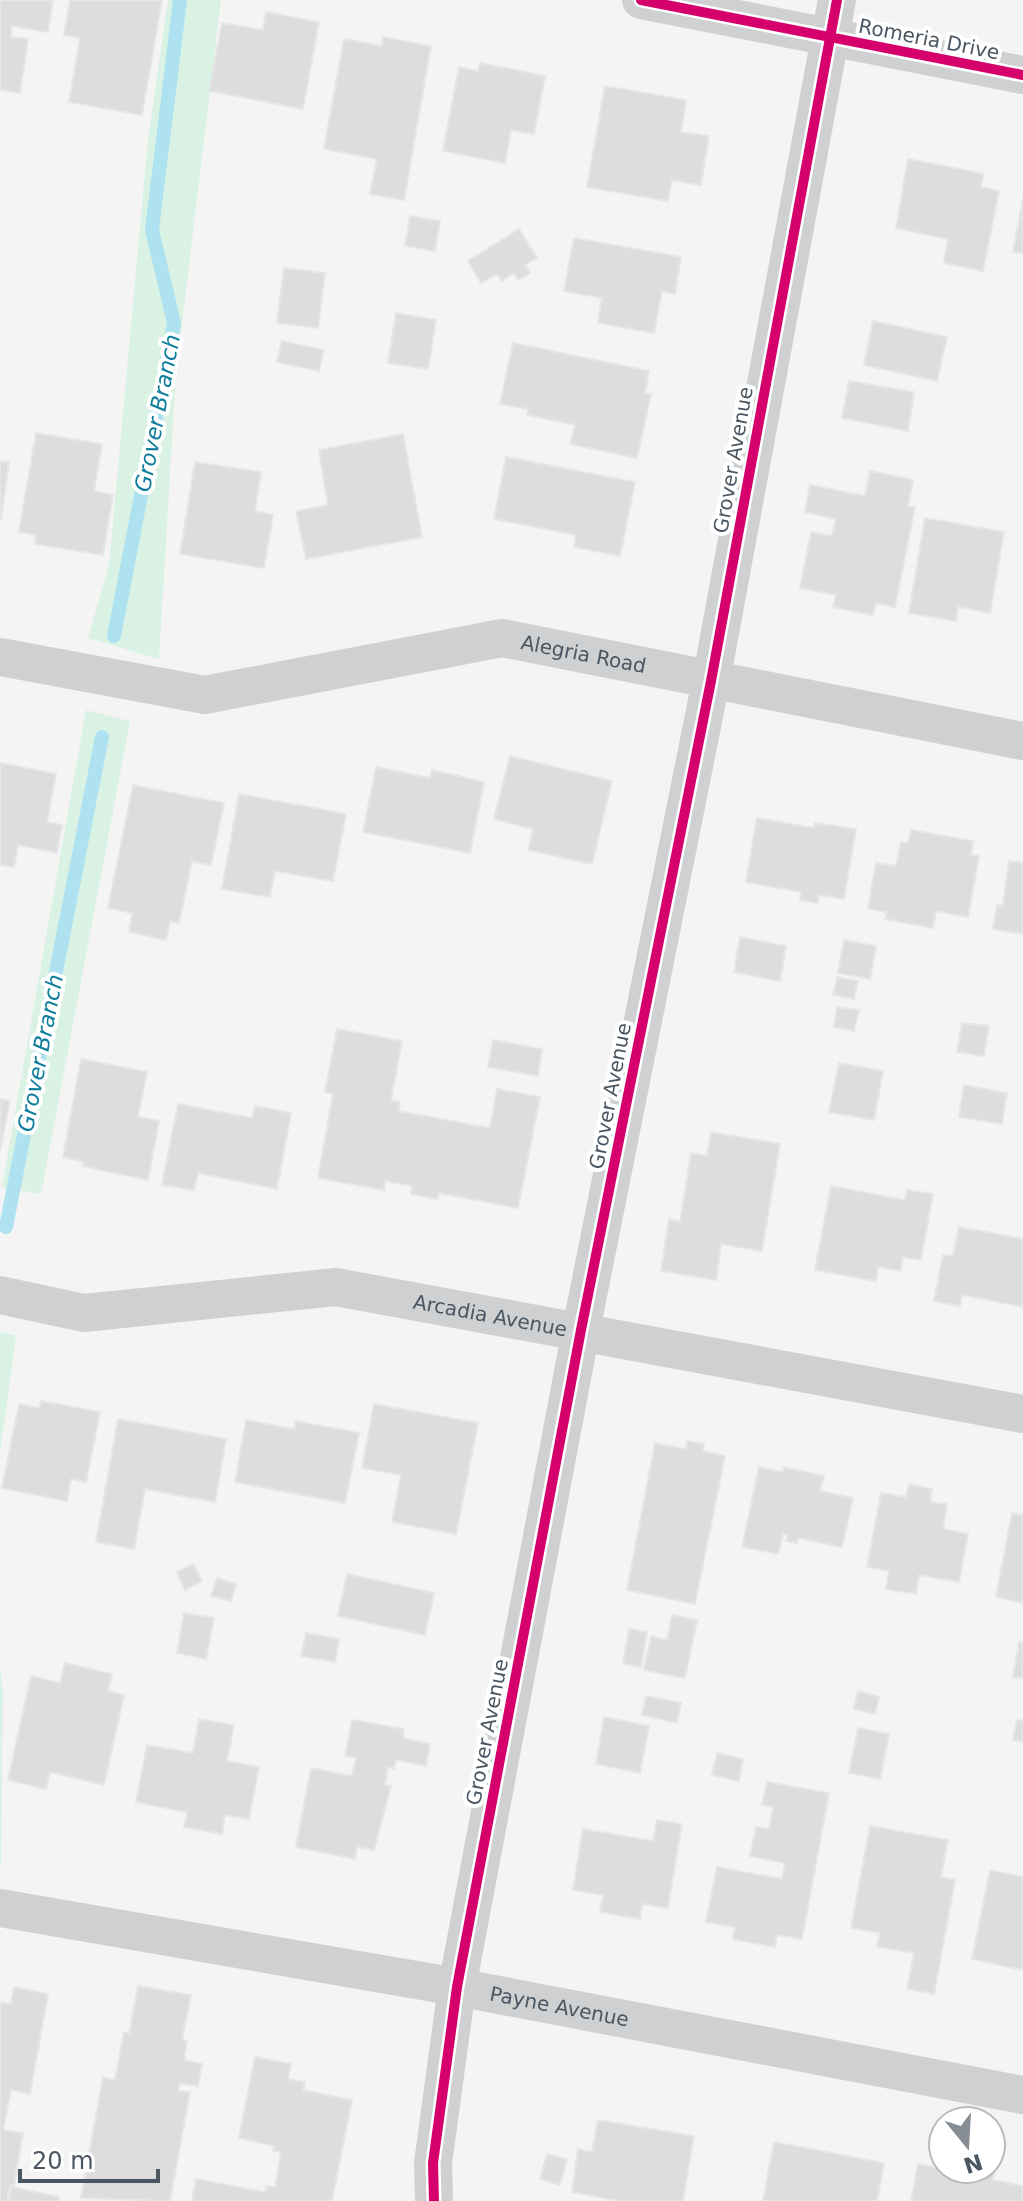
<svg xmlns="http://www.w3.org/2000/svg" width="1023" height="2201" viewBox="0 0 1023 2201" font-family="'DejaVu Sans',sans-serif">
<rect width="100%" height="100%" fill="#f4f4f4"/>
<path fill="#d9f2e3" d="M168,0h53l-45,373 -17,286 -71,-21 21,-72 39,-426z
M86,710l44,11 -89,473 -39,-7z
M0,1332l16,4 -16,117z
M0,1667l3,24 -2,176h-1z"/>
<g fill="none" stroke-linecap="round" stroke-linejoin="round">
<path stroke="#aee2f0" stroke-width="14" d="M114,636l60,-313 -22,-93 28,-230
M6,1227l96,-490"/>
</g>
<path fill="#ddddde" stroke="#e5e6e7" stroke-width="2" d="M0,0h53l-5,32 -36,-6 -1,11 17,2 -8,54 -20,-3z
M70,0h92l-20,115 -73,-13 11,-64 -16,-3z
M266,12l53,10 -16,87 -94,-18 13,-68 41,7z
M383,37l48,9 -27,154 -34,-6 7,-35 -53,-10 20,-110 38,7z
M480,63l65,13 -11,58 -23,-4 -6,33 -62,-12 16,-84 19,4z
M605,86l81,14 -5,32 28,4 -8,49 -29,-5 -4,21 -81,-14z
M908,159l76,15 -3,13 18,4 -16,80 -39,-8 4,-24 -52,-11z
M1023,198v55l-10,-1z
M410,216l30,5 -5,30 -30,-5z
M519,229l18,29 -12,7 5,8 -12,7 -4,-7 -12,8 -5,-7 -16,9 -13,-22z
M574,238l107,19 -6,37 -13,-3 -8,42 -56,-10 4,-25 -38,-7z
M284,268l41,5 -7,55 -41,-5z
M396,313l40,7 -8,49 -40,-6z
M873,321l74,16 -10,44 -73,-16z
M282,341l42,9 -5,21 -42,-9z
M513,343l136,28 -4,22 6,1 -14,64 -67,-14 5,-19 -48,-10 1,-6 -28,-5z
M849,381l65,11 -6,39 -66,-13z
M36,433l66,11 -8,47 19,4 -10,60 -68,-11 1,-9 -17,-3z
M403,434l19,103 -116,22 -10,-48 32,-6 -9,-55z
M506,457l129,25 -15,74 -46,-9 2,-12 -82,-16z
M0,461l9,1 -8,57h-1z
M195,462l66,10 -6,39 18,4 -9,53 -84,-14z
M870,471l43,9 -5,26 7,1 -20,100 -19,-4 -3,12 -40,-8 3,-12 -36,-7 11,-56 21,4 4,-17 -31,-7 5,-27 55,11z
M925,518l79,14 -14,81 -32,-6 -2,14 -47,-8z
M510,756l102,25 -20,83 -64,-14 5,-21 -39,-10z
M0,763l56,11 -9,48 15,3 -5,28 -39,-8 -4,22 -14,-2z
M376,767l54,11 2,-8 52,12 -14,71 -107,-21z
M133,785l91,18 -13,62 -19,-4 -13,62 -9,-2 -4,19 -37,-8 3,-19 -24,-5z
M239,794l107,20 -13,67 -58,-10 -5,26 -48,-8z
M757,818l57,10 1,-5 41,6 -12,70 -25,-4 -1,8 -18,-3 1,-8 -55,-10z
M911,830l62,11 -2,14 8,1 -11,61 -32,-6 -3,17 -48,-9 2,-7 -19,-3 8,-46 20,3 5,-24 7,1z
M1009,861l14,2v71l-30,-5 4,-24h6z
M740,937l46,9 -6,35 -46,-9z
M844,940l32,6 -6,33 -32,-6z
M837,977l21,4 -4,18 -21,-4z
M837,1007l22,3 -5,21 -20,-4z
M962,1023l27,3 -5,30 -27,-4z
M337,1029l65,12 -11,59 9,2 -2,9 92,17 7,-39 43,8 -22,111 -79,-15 -2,6 -26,-5 1,-8 -27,-5 -1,9 -66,-12 15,-84 -8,-2z
M493,1040l49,9 -4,27 -50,-9z
M81,1059l66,13 -9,45 21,4 -11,59 -66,-14 2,-4 -21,-5z
M839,1063l44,8 -9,49 -45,-8z
M964,1085l43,8 -5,31 -43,-7z
M0,1099l10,2 -10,50z
M178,1104l74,14 3,-12 36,7 -14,76 -79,-16 -4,17 -32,-5z
M711,1132l69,12 -18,107 -41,-7 -5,36 -55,-9 8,-52 11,3 11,-69 16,3z
M831,1186l74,14 2,-10 26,4 -12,66 -18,-3 -2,14 -23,-4 -2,14 -61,-11z
M959,1227l64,12v68l-61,-12 -2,11 -26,-5 9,-46 10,1z
M41,1401l59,11 -14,70 -15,-3 -4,22 -65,-13 17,-84 20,4z
M374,1404l104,19 -22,111 -64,-12 9,-47 -39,-7z
M118,1419l108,20 -11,63 -70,-13 -11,60 -38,-7z
M246,1420l48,9 2,-8 63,12 -14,70 -110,-21z
M687,1441l17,3 -1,7 22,5 -30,148 -68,-14 28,-147 31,6z
M759,1467l24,5 1,-5 40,9 -4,15 33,7 -11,49 -44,-9 -1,5 -11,-2 2,-6 -5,-1 -5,20 -36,-7z
M909,1484l23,5 -2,13 17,2 -4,25 25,5 -9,48 -40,-7 -3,19 -30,-5 3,-18 -22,-4 14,-74 25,4z
M1012,1513l11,2v88l-27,-6z
M193,1564l9,17 -17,9 -8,-18z
M347,1574l87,19 -9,42 -87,-19z
M217,1578l19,6 -5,17 -20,-5z
M184,1613l30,5 -8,41 -29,-6z
M672,1615l25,5 -12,58 -41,-8 7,-34 16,4z
M629,1629l18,3 -6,35 -18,-3z
M306,1633l33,6 -4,23 -34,-6z
M1019,1642l4,1v35l-10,-1z
M65,1663l47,11 -4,17 16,4 -20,90 -54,-13 -4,17 -38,-9 23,-104 29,7z
M858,1691l21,6 -4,17 -21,-5z
M646,1696l35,7 -4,20 -35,-8z
M604,1717l45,9 -9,47 -44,-9z
M199,1719l35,6 -7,36 32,6 -10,52 -24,-4 -3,19 -38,-7 3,-15 -51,-10 11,-57 46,8z
M352,1720l52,9 -1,9 27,6 -4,22 -30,-6 -2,9 -6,-2 -3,18 6,1 -17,64 -17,-3 -2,12 -59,-12 15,-79 41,8 4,-18 -11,-2z
M1017,1720l6,1v21l-10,-2z
M858,1728l31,6 -9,45 -31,-6z
M717,1753l26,6 -4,22 -27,-6z
M767,1782l62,11 -27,146 -25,-4 -2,12 -42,-8 2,-12 -29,-5 11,-55 65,12 3,-16 -35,-7 6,-29 13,2 4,-22 -11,-2z
M657,1820l25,4 -14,84 -26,-4 -2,15 -40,-7 3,-17 -30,-5 10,-61 70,12z
M870,1826l78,14 -7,37 14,3 -21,114 -27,-5 7,-36 -37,-6 3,-14 -29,-5z
M990,1870l33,7v93l-51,-11z
M138,1986l53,9 -9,45 5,1 -3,19 18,4 -4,22 -18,-3 -2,8 12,1 -20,109 -89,-3 22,-121 12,3 9,-48 5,2z
M14,1987l34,7 -18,100 -19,-4 -8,40 20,3 -9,53 -4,-1 -3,16h-7v-199l11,2z
M255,2057l36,7 -3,15 17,3 -2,8 49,10 -20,101h-140l4,-22 69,13 1,-6 9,1 6,-35 -8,-1 1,-5 -35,-8z
M598,2120l96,16 -11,65h-64l-47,-9 6,-43 14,3z
M774,2142l110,21 -7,38h-114z
M547,2154l20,5 -7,26 -20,-6z
M918,2164l35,7 43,-5 -3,14 30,6v15h-112z
M12,2187l47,10 -1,4h-49z"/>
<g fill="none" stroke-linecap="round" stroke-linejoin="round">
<g stroke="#ced0d2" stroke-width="38">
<path d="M641,0l382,75"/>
<path id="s1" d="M0,657l205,38 297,-57 521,103"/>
<path id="s2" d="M0,1295l84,18 252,-26 687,127"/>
<path id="s3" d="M0,1908l457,79 566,108"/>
<path d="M434,2201l-1,-38 24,-176 124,-657 130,-649 126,-681"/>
</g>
<defs>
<path id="cycleway" d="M641,0l382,75
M434,2201l-1,-38 24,-176 124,-657 130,-649 126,-681"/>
</defs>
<use href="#cycleway" stroke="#fff" stroke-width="15"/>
<use href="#cycleway" stroke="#d6006c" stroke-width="10"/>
</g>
<g text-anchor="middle" stroke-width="8" stroke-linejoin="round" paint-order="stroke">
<g font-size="20" fill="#4a5661" stroke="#fff">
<text transform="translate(929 39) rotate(11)" y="7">Romeria Drive</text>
<text transform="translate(733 460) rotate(-80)" y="7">Grover Avenue</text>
<text dy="7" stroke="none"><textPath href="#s1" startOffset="594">Alegria Road</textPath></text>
<text transform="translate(610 1096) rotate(-79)" y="7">Grover Avenue</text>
<text dy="7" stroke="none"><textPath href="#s2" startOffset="496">Arcadia Avenue</textPath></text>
<text transform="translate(487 1732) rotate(-79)" y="7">Grover Avenue</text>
<text dy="7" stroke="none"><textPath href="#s3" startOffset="568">Payne Avenue</textPath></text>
</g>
<g font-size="22" font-style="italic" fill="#0c7c9b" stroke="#fff">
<text transform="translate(157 413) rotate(-79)" y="8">Grover Branch</text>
<text transform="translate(40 1053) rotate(-79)" y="8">Grover Branch</text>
</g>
</g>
<g transform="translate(967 2145) rotate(162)"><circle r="38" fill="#ffffff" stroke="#b7bbc0" stroke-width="2"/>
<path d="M0-6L14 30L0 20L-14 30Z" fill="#868d94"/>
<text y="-12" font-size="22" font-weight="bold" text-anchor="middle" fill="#4a5661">N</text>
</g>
<path d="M20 2169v12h138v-12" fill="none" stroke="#4a5661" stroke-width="4"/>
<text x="32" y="2169" font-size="24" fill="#4a5661" stroke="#ffffff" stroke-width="6" paint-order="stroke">20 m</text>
</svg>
